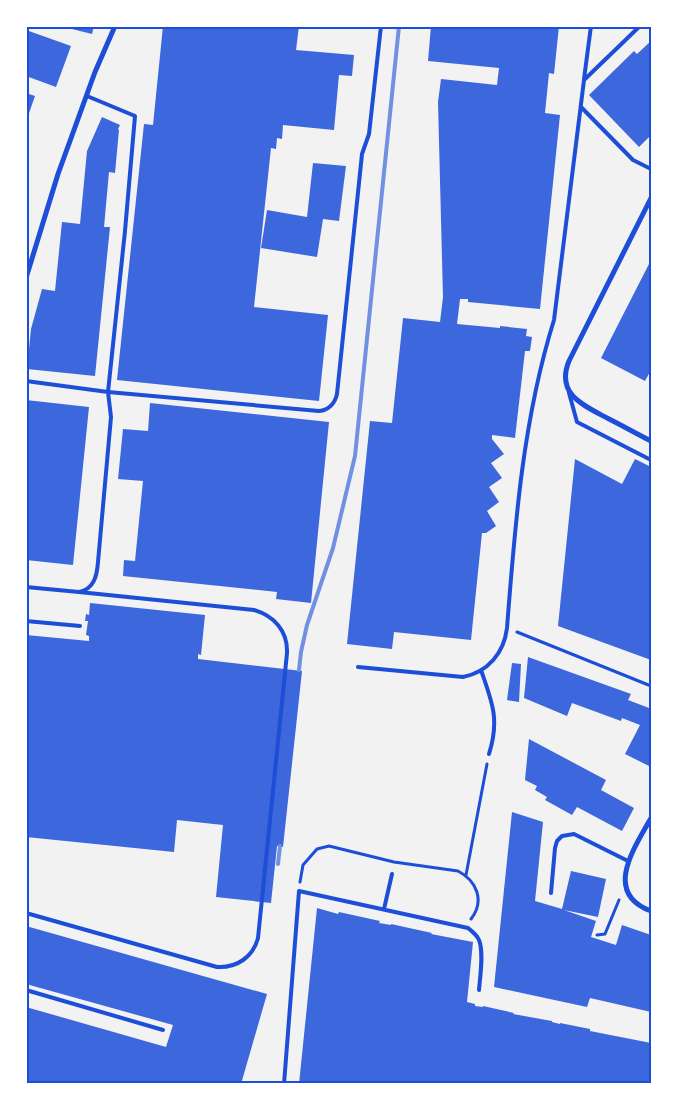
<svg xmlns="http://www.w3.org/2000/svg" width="677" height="1110" viewBox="0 0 677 1110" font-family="Jost,sans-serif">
<rect width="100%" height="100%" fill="#f2f2f2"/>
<path fill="#3d67dc" d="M73,26h21l-2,8 -20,-5z
M163,26h136l-3,24 58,5 -2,21 -13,-1 -5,55 -51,-5 -1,14 -5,-1 -1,11 -5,-1 -17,159 74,8 -9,86 -202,-21 27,-256 9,1z
M431,26h128l-5,48 -5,-1 -4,40 15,2 -20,194 -72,-7v-3h-8l-3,25 43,4v-2l27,3 -1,7 6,1 -2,14h-5l-10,87 -23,-3v4l12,15 -13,9 11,15 -13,9 10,15 -12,9 9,15 -10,7h-4l-11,107 -77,-8 -2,17 -45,-5 23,-223 22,2 11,-105 37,4 3,-25 -5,-195 3,-23 56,6 2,-17 -71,-7z
M26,30l45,16 -15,41 -30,-11z
M651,41v94l-12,12 -50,-52 45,-44 3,3z
M26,93l9,3 -8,23h-1z
M102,117l18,8 -2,4 1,1 -4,43 -6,-1 -5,55h6l-15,149 -68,-7 4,-40 11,-40 13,2 7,-69 18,2 7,-73z
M313,163l33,3 -7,55 -16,-2 -6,38 -56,-9 6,-38 40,7z
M651,260v110l-6,11 -44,-23z
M26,400l63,7 -16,158 -47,-5z
M150,403l179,19 -18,181 -35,-4 1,-7 -154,-16 1,-16 11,1 8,-80 -25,-2 5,-50 25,2z
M575,459l47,25 13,-25 16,8v193l-93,-34z
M90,603l115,12 -4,40 -3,-1v5l104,12 -19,176 -6,-1 -6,57 -55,-6 7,-72 -46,-5 -3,32 -148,-15v-202l63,6v-5l-3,-1 2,-14h-3l1,-7 3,1z
M528,657l103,37 -3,6 21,8 2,59 -26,-13 15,-29 -18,-7 -1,3 -49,-18 -5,13 -43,-18z
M512,663l9,1 -2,38 -12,-2z
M529,739l77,41 -5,10 33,18 -12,23 -45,-24 -5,8 -27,-15 2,-3 -12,-7 2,-4 -12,-6z
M512,812l31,10 -8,79 27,8 9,-38 35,8 -8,38 -34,-7 32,11 -5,16 25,8 6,-20 29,10v77l-61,-14 -3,9 -93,-20z
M317,908l21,6 1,-2 41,9 -1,2 12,2v-1l41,9 -1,1 42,8 -6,60 8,2v2l8,1v-1l31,7 -1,1 39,7v1l8,2v-1l30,6v2l61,12v41h-352z
M26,926l241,68 -26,90h-215v-77l140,40 7,-22 -147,-41z"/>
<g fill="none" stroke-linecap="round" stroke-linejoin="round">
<path stroke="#1d4ed8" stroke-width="3" d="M517,632l134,54
M466,875l21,-111
M300,882l3,-17 14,-16 12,-3 65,16 64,9c19,10 27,30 13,48
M597,935l8,-1 14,-34"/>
<path stroke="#1d4ed8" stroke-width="4" d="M584,79l7,-53
M581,107l52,53 18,9
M26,381l82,11 211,19c10,-1 16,-8 18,-17l25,-240 7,-20 12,-108
M569,393l8,29 74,38
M26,587l53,5c15,-3 18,-16 19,-30l13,-145 -3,-25 17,-161 10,-115 -48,-20
M26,621l54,5
M358,667l105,10c25,-5 41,-24 44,-49 8,-104 16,-209 47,-308l30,-240 56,-54
M481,670c11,32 19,49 8,84
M551,893l4,-45 2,-7 5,-5 12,-2 54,27
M384,909l8,-35
M26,913l191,54c20,1 36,-10 41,-29l29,-285c1,-22 -13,-37 -33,-43l-175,-18
M26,990l137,40
M284,1084l15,-193 169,37c5,4 9,7 11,12 5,12 1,37 0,50"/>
<path stroke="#1d4ed8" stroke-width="5" d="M651,198l-82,163c-14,34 16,45 40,58 14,7 28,15 42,22
M26,278l32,-104 37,-102 20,-46
M651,818c-16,29 -49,75 0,93"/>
<path stroke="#7290e2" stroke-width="4" d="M299,670l2,-18 6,-27 26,-77 22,-92 44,-430
M278,864l2,-18"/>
</g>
<rect width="677" height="1110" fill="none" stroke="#ffffff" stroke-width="55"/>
<rect x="28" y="28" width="622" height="1054" fill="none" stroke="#1d4ed8" stroke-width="2"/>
</svg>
